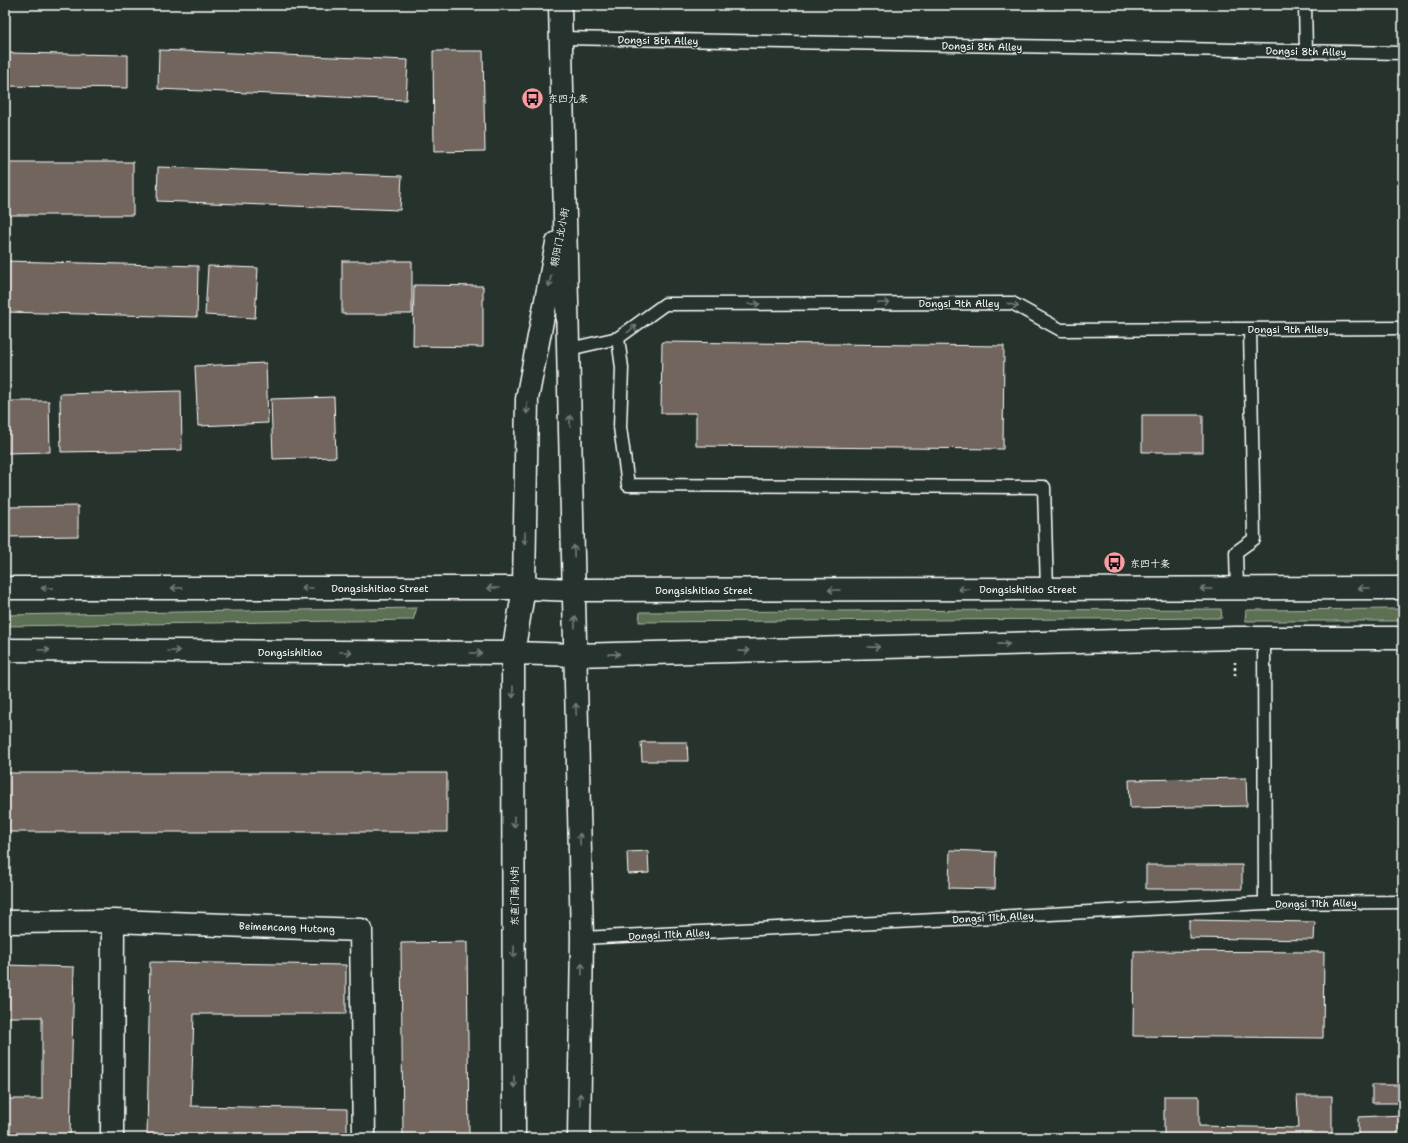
<svg xmlns="http://www.w3.org/2000/svg" width="1408" height="1143" viewBox="0 0 1408 1143" font-family="'Shantell Sans','LXGW WenKai TC',sans-serif">
<rect width="100%" height="100%" fill="#26332d"/>
<filter id="ink" filterUnits="userSpaceOnUse"><feTurbulence type="fractalNoise" baseFrequency=".025" numOctaves="2"/><feDisplacementMap in="SourceGraphic" scale="8" xChannelSelector="R" yChannelSelector="G"/><feConvolveMatrix kernelMatrix="1 2 1 2 8 2 1 2 1" color-interpolation-filters="sRGB"/></filter>
<g filter="url(#ink)">
<path fill="#5c6f52" stroke="#aeb7a8" d="M417,608l-4,12 -408,6v-11z
M1221,609l1,9 -583,4 1,-10z
M1403,609v12h-158l1,-11z"/>
<path fill="#71655d" stroke="#fff" d="M159,50l249,10 -2,40 -248,-11z
M433,51h50l2,100 -51,1z
M5,53l123,2v33l-123,-2z
M5,162h128v53h-128z
M158,167l244,9 -2,34 -243,-9z
M5,261l193,5 -1,51 -192,-5z
M342,261h70v53h-70z
M208,266l50,2 -3,50 -50,-3z
M414,285l69,1v61l-70,-1z
M662,342l342,4 -1,103 -307,-3v-33h-35z
M266,363l2,60 -70,3 -3,-60z
M181,391l1,59 -121,2 -1,-58z
M334,397l2,60 -63,2 -2,-60z
M5,401h44l1,51 -45,1z
M1142,415h61v37h-61z
M78,506v30l-73,1v-30z
M641,742h46l1,19h-46z
M5,773h442v59h-442z
M1246,778l1,28 -117,2 -1,-28z
M950,850l46,2 -1,37 -46,-1z
M648,851l1,22 -21,1 -1,-22z
M1146,865h96v24h-96z
M1189,920l126,2 -1,18 -125,-2z
M467,942l2,196h-66l-2,-195z
M1134,951l190,1 -1,86 -190,-2z
M150,962l196,3v49h-152l-3,92 156,3v29h-200z
M5,965l69,2 -4,171h-65v-39h37v-82h-37z
M1372,1085h31v18h-31z
M1164,1096h35v30l100,2 -2,-32h35v42h-168z
M1403,1115v23h-45v-21z"/>
<g fill="none" stroke-linecap="round" stroke-linejoin="round">
<defs>
<path id="lane" d="M1305,5l1,46
M561,38l842,15
M618,338l4,30 -2,59 8,58 416,2 3,102
M569,349l49,-11 47,-34 347,-1 49,27 342,-2
M1237,589l-1,-37 18,-13 -4,-210
M1264,638l1,265
M582,938l683,-35 138,-1"/>
<path id="street" d="M5,922l108,-1 248,9 3,208
M112,1138l1,-217"/>
<path id="secondary" d="M560,5l22,933 -3,200
M514,1138l-1,-485 11,-65 3,-189 30,-156"/>
<path id="primary" d="M5,588h519l50,2 829,-2
M5,650l508,3 62,2 661,-17h167"/>
</defs>
<use href="#lane" stroke="#fff" stroke-width="15"/>
<use href="#street" stroke="#fff" stroke-width="25"/>
<use href="#secondary" stroke="#fff" stroke-width="25"/>
<use href="#primary" stroke="#fff" stroke-width="25"/>
<path stroke="#fff" stroke-width="2.5" stroke-dasharray="3 3" stroke-linecap="butt" d="M1235,676v-14"/>
<use href="#lane" stroke="#26332d" stroke-width="12"/>
<use href="#street" stroke="#26332d" stroke-width="22"/>
<use href="#secondary" stroke="#26332d" stroke-width="22"/>
<use href="#primary" stroke="#26332d" stroke-width="22"/>
</g>
<defs><path id="oneway-shaft" d="M-6 0H5M1.5-3L5.5 0L1.5 3" fill="none" stroke-width="1.6" stroke-linecap="round" stroke-linejoin="round"/></defs>
<g stroke="#727a76">
<use href="#oneway-shaft" transform="translate(550 281) rotate(101)"/>
<use href="#oneway-shaft" transform="translate(884 303)"/>
<use href="#oneway-shaft" transform="translate(754 304)"/>
<use href="#oneway-shaft" transform="translate(1013 305) rotate(18)"/>
<use href="#oneway-shaft" transform="translate(632 329) rotate(-36)"/>
<use href="#oneway-shaft" transform="translate(527 408) rotate(91)"/>
<use href="#oneway-shaft" transform="translate(570 421) rotate(-91)"/>
<use href="#oneway-shaft" transform="translate(525 538) rotate(91)"/>
<use href="#oneway-shaft" transform="translate(574 551) rotate(-91)"/>
<use href="#oneway-shaft" transform="translate(47 588) rotate(-180)"/>
<use href="#oneway-shaft" transform="translate(177 588) rotate(-180)"/>
<use href="#oneway-shaft" transform="translate(307 588) rotate(-180)"/>
<use href="#oneway-shaft" transform="translate(493 588) rotate(180)"/>
<use href="#oneway-shaft" transform="translate(1364 588) rotate(180)"/>
<use href="#oneway-shaft" transform="translate(964 589) rotate(180)"/>
<use href="#oneway-shaft" transform="translate(1206 589) rotate(180)"/>
<use href="#oneway-shaft" transform="translate(834 590) rotate(180)"/>
<use href="#oneway-shaft" transform="translate(575 622) rotate(-90)"/>
<use href="#oneway-shaft" transform="translate(1004 644) rotate(-1)"/>
<use href="#oneway-shaft" transform="translate(874 647) rotate(-1)"/>
<use href="#oneway-shaft" transform="translate(44 650)"/>
<use href="#oneway-shaft" transform="translate(174 651)"/>
<use href="#oneway-shaft" transform="translate(744 651) rotate(-1)"/>
<use href="#oneway-shaft" transform="translate(346 652)"/>
<use href="#oneway-shaft" transform="translate(476 653)"/>
<use href="#oneway-shaft" transform="translate(614 654) rotate(-2)"/>
<use href="#oneway-shaft" transform="translate(513 692) rotate(90)"/>
<use href="#oneway-shaft" transform="translate(576 709) rotate(-92)"/>
<use href="#oneway-shaft" transform="translate(514 822) rotate(90)"/>
<use href="#oneway-shaft" transform="translate(580 839) rotate(-92)"/>
<use href="#oneway-shaft" transform="translate(514 952) rotate(90)"/>
<use href="#oneway-shaft" transform="translate(582 969) rotate(-89)"/>
<use href="#oneway-shaft" transform="translate(514 1082) rotate(90)"/>
<use href="#oneway-shaft" transform="translate(580 1099) rotate(-89)"/>
</g>
</g>
<defs>
<symbol id="bus-disc" viewBox="-11 -11 22 22"><circle r="9.5" fill="#ff9aa2" stroke="#26332d"/><path d="M-5-6H5V4H4V6H2V4H-2V6H-4V4H-5ZM-3.5-4V0h7V-4ZM-3.5 1.2v1.5H-2V1.2ZM2 1.2v1.5H3.5V1.2Z" fill="#111"/></symbol>
</defs>
<g fill-rule="evenodd">
<use href="#bus-disc" x="520" y="86" width="25" height="25"/>
<use href="#bus-disc" x="1102" y="550" width="25" height="25"/>
</g>
<g text-anchor="middle" stroke-width="3" stroke-linejoin="round" paint-order="stroke">
<g font-size="10" fill="#fff" stroke="#26332d">
<text transform="translate(658 40) rotate(1)" y="4">Dongsi 8th Alley</text>
<text transform="translate(982 46) rotate(1)" y="4">Dongsi 8th Alley</text>
<text transform="translate(1306 51) rotate(1)" y="4">Dongsi 8th Alley</text>
<text transform="translate(559 237) rotate(-79)" y="4">朝阳门北小街</text>
<text x="959" y="307">Dongsi 9th Alley</text>
<text x="1288" y="333">Dongsi 9th Alley</text>
<text x="380" y="592">Dongsishitiao Street</text>
<text x="1028" y="593">Dongsishitiao Street</text>
<text x="704" y="594">Dongsishitiao Street</text>
<text x="290" y="656">Dongsishitiao</text>
<text transform="translate(514 896) rotate(-90)" y="4">东直门南小街</text>
<text transform="translate(1316 903) rotate(-1)" y="4">Dongsi 11th Alley</text>
<text transform="translate(993 917) rotate(-3)" y="4">Dongsi 11th Alley</text>
<text transform="translate(287 927) rotate(2)" y="4">Beimencang Hutong</text>
<text transform="translate(669 934) rotate(-3)" y="4">Dongsi 11th Alley</text>
</g>
<g font-size="10" fill="#fff" stroke="#26332d" text-anchor="start">
<text x="548" y="102">东四九条</text>
<text x="1130" y="567">东四十条</text>
</g>
</g>
<rect width="1408" height="1143" fill="none" stroke="#26332d" stroke-width="20"/>
<rect x="10" y="10" width="1388" height="1123" fill="none" stroke="#fff" stroke-width="1.5" filter="url(#ink)"/>
</svg>
